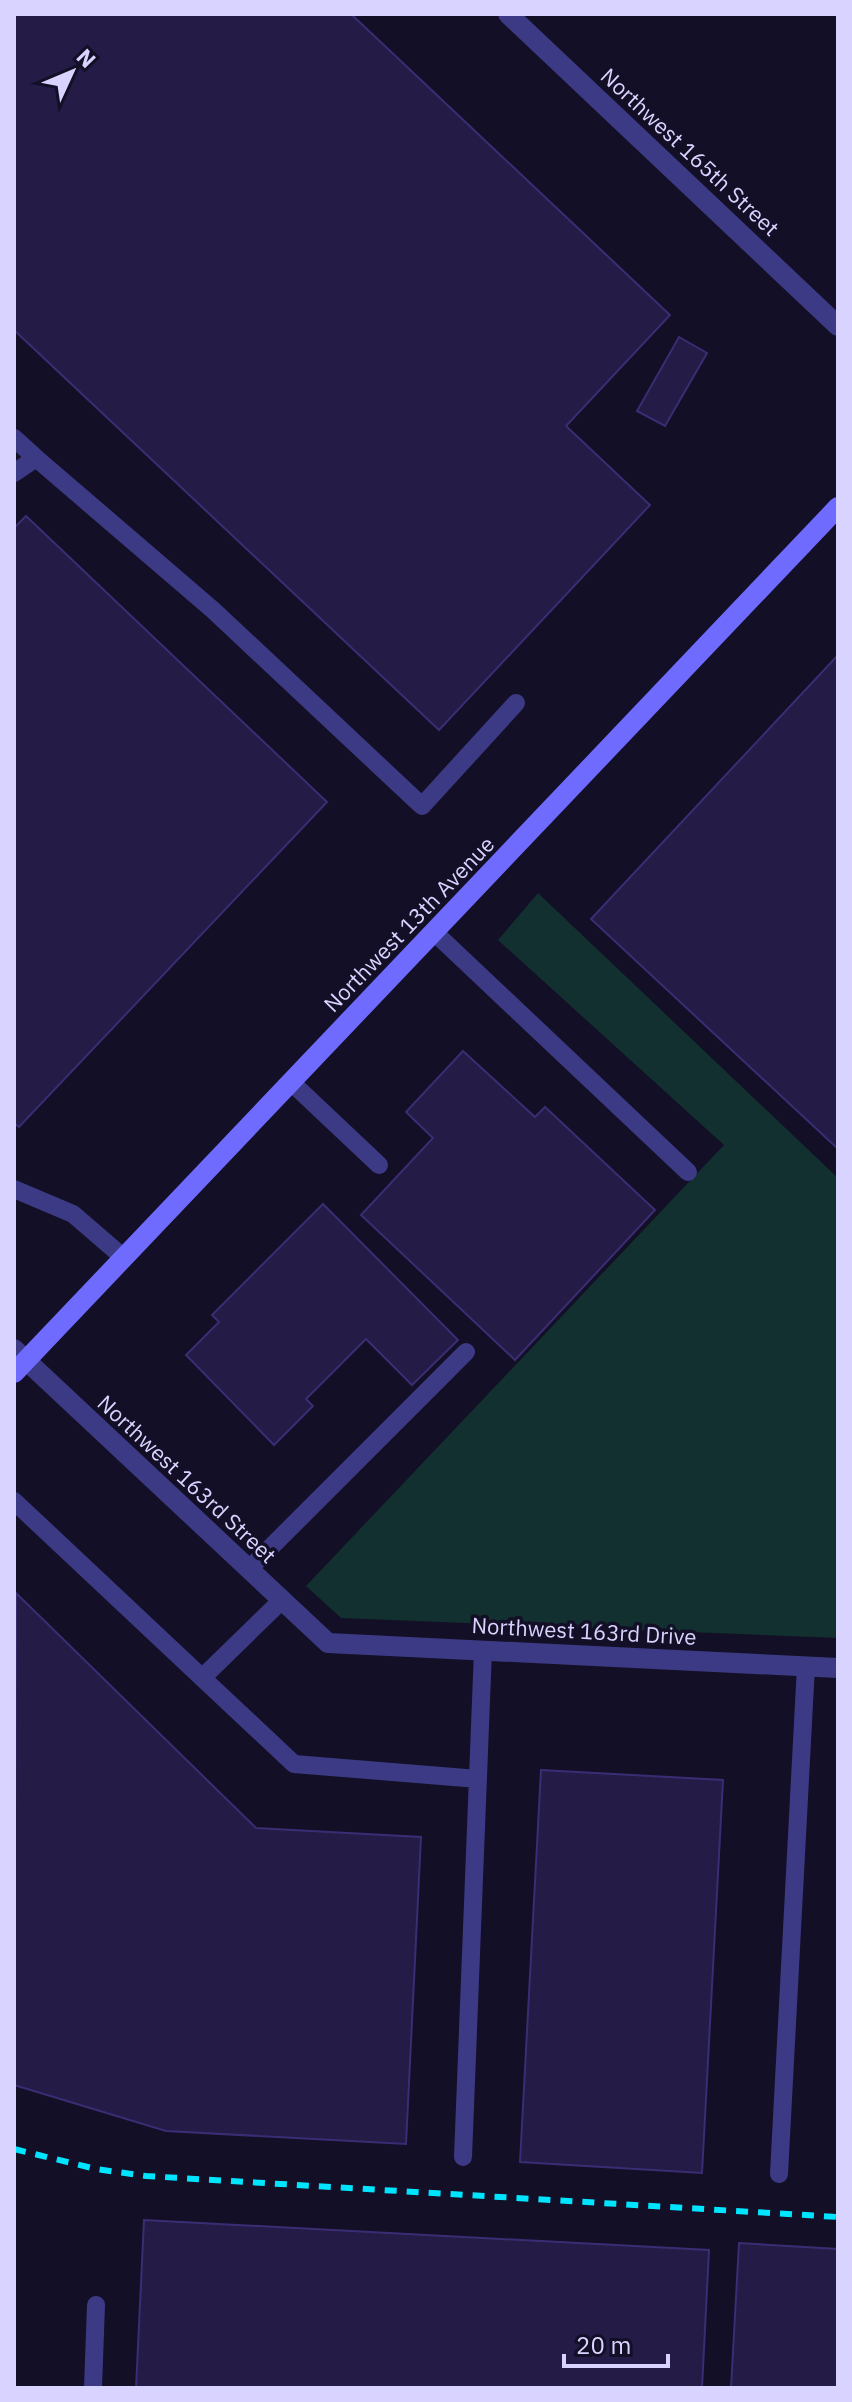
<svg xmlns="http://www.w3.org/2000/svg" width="852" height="2402" viewBox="0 0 852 2402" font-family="'IBM Plex Sans',sans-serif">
<rect width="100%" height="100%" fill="#130f26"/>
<path fill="#12302f" d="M538,893l300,285v460l-497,-20 -35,-32 418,-441 -226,-205z"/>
<path fill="#241b47" stroke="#3b2d73" stroke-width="2" d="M14,14h337l319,301 -104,111 84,79 -211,225 -425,-400z
M679,337l28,16 -42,73 -28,-15z
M26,516l301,286 -308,325 -5,-4v-595z
M838,655v494l-247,-230z
M463,1051l72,66 10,-10 110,103 -140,150 -154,-145 72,-77 -27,-26z
M323,1204l135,136 -46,45 -46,-46 -60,60 7,7 -39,39 -88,-90 33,-33 -7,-7z
M16,1593l240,235 165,9 -15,307 -240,-13 -152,-46z
M541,1770l182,10 -21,393 -182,-11z
M144,2220l565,30 -7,138h-566z
M739,2243l99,6v139h-107z"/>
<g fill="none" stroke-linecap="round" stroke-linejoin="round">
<path stroke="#3d3a85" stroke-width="18" d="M14,438l22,20 -22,15
M36,458l177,152 209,196 94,-103
M434,932l254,240
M291,1082l88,83
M14,1189l59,25 51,44
M14,1501l280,263 184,15
M249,1569l217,-217
M202,1678l80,-78
M463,2157l20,-507
M779,2174l27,-508
M93,2388l3,-83"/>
<path stroke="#3d3a85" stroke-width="20" d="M508,14l330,312
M14,1349l314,294 510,25"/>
<path stroke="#6f6bff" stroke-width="20" d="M14,1373l824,-866"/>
<path stroke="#00e5ff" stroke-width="6" stroke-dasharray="12 10" stroke-linecap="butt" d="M14,2149l82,20 50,7 692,41"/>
</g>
<g text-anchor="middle" stroke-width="7" stroke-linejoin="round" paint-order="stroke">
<g font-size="22" fill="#d9d4ff" stroke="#130f26">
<text transform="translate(690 152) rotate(43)" y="8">Northwest 165th Street</text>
<text transform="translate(409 924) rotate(-46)" y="8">Northwest 13th Avenue</text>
<text transform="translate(187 1479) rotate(43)" y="8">Northwest 163rd Street</text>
<text transform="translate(584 1631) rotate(3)" y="8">Northwest 163rd Drive</text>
</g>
</g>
<rect width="852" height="2402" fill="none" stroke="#d9d4ff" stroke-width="32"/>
<g transform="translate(72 72) rotate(46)" stroke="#130f26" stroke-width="6" paint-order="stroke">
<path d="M0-6L14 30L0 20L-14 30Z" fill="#d9d4ff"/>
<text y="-12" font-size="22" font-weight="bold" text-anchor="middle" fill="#d9d4ff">N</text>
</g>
<path d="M564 2354v12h104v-12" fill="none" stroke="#d9d4ff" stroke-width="4"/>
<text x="576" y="2354" font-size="24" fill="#d9d4ff" stroke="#130f26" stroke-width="6" paint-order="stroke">20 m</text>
</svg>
